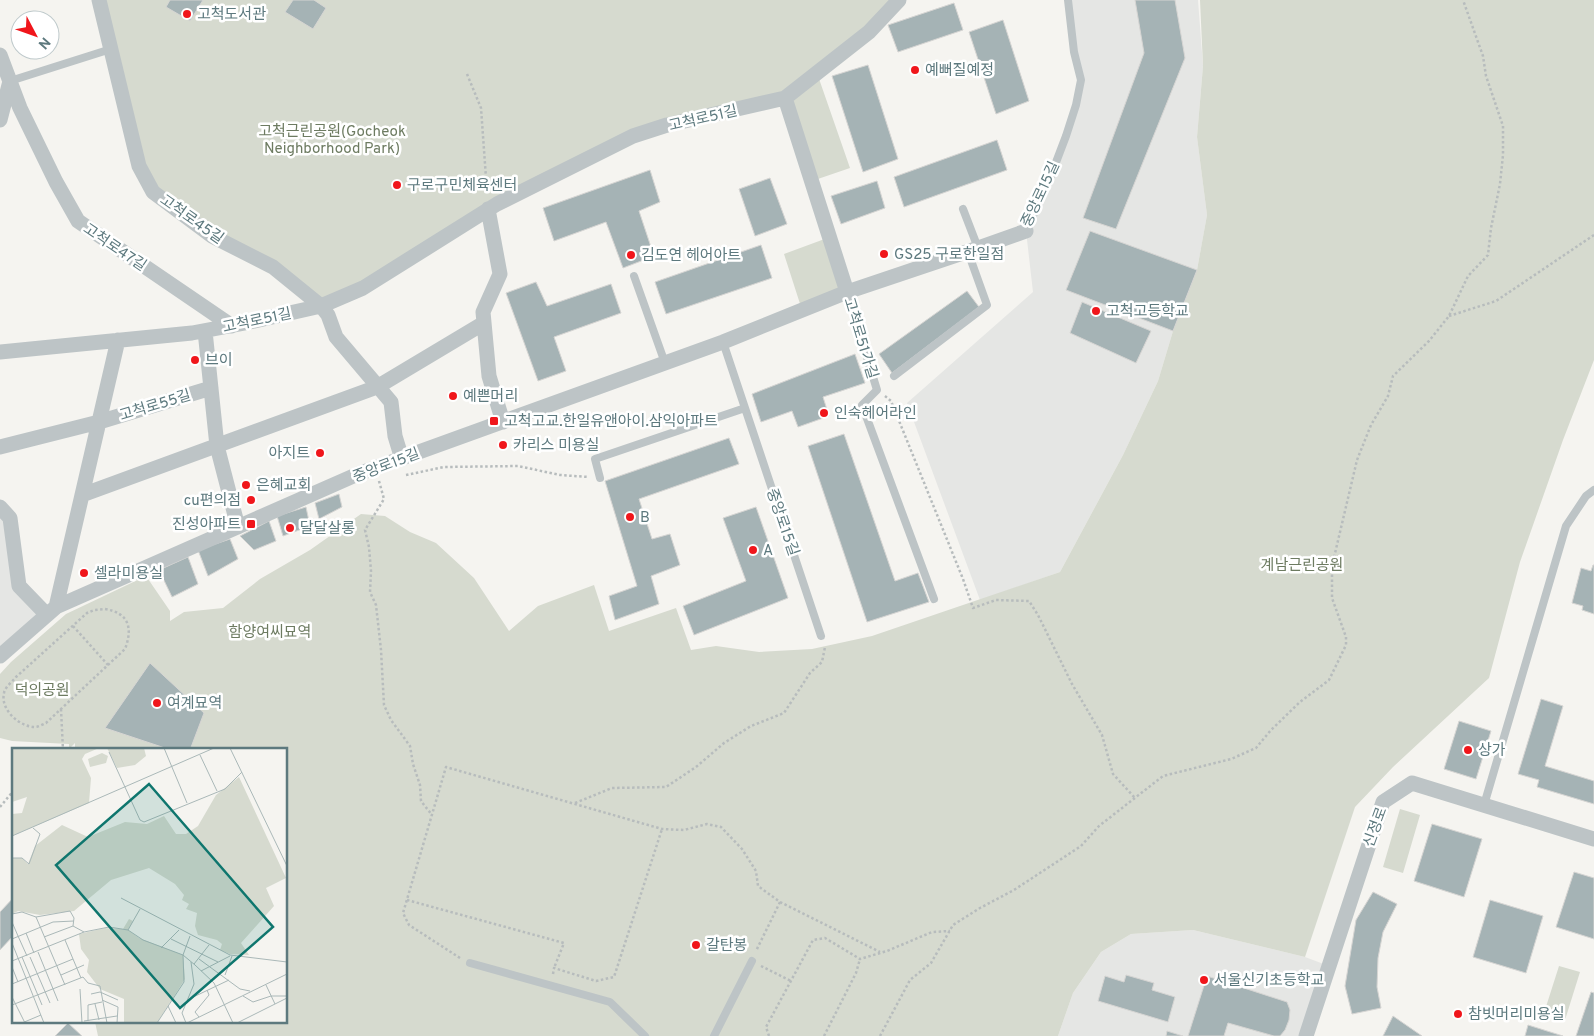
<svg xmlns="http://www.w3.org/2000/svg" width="1594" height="1036" viewBox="0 0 1594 1036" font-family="Overpass,'Noto Sans KR',sans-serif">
<rect width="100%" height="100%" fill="#f5f4f0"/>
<path fill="#e5e6e4" d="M1068,0h130l5,66 -6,71 10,78 -10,55 -24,61 -15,50 -35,74 -63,117 -80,28 -73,-197 126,-111 -7,-61 24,-53 31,-98z
M0,507l19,79 28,29 -47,41z
M1193,930l112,27 24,9 -23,70h-248l15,-43 28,-41 30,-18z"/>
<path fill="#d6dacf" d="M99,0h800l-82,73 33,95 -38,13 -27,-83 -152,38 -312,170 -168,-114z
M1200,0h394v360l-31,80 -43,122 -31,116 -96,89 -38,40 -50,150 -112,-27 -62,4 -30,18 -28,41 -15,43h-960l-3,-14h191v-272h-211v-7l-6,6v-5l-57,-3 -12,-3v-64l11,-12 55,-48 80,-38 24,35v10l14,-9 39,-4 37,-29 50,-29 51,-36 24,2 25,16 26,11 38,35 35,53 29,-25 56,-21 15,46 67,-23 15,42 25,-4 43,6 53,-3 60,-13 188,-64 63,-117 35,-74 15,-50 24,-61 10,-55 -10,-78 6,-71z
M830,237l17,55 -45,18 -18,-56z
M1400,809l20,6 -17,58 -20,-6z
M1559,966l21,6 -15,48 -21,-7z"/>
<path fill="#a5b3b5" stroke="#d6d5d3" d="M170,0h33l-13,21 -24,-14z
M293,0h21l12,8 -13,21 -28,-17z
M1135,0h40l10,58 -69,171 -33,-11 61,-165z
M954,3l9,27 -65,22 -10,-27z
M1003,20l26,81 -33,13 -27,-82z
M868,65l30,94 -35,13 -31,-96z
M997,140l10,30 -103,37 -10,-30z
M650,170l10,32 -21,9 15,45 -31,12 -17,-46 -52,19 -11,-33z
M770,178l17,46 -32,12 -16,-47z
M877,181l8,27 -44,16 -10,-28z
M1090,231l107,39 -24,61 -107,-41z
M761,245l11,33 -106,36 -11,-32z
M536,282l11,24 64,-22 10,29 -67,24 12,34 -28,10 -32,-88z
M967,291l12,16 -87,66 -13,-19z
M1082,302l69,29 -15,32 -66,-30z
M855,354l10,29 -42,14 6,19 -31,11 -6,-16 -31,11 -9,-28z
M844,434l51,147 23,-8 11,29 -62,20 -59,-176z
M729,438l10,26 -100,35 13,40 18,-5 10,31 -29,11 8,28 -44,16 -6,-24 28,-10 -32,-105z
M339,494l3,13 -23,12 -4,-16z
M306,507l4,19 -27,10 -6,-20z
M756,507l32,91 -94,37 -11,-29 63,-25 -23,-63z
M269,521l7,20 -22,9 -14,-14z
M230,539l8,20 -30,17 -10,-26z
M188,557l10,27 -26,13 -13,-27z
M1593,565h1v49l-12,-4 1,-4 -11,-3 9,-35 10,3z
M150,663l54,50 -14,37h-19l-66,-22z
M1541,699l22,7 -18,60 49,15v23l-57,-17 2,-7 -21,-6z
M1459,721l32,10 -15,48 -32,-10z
M1432,824l50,15 -18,58 -50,-16z
M1574,872l20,6v61l-38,-12z
M1373,892l24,12 -14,28 -5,26 -1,29 4,21 -29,6 -7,-28 11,-66z
M14,897v38l-14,15v-38z
M1490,900l53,16 -17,57 -53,-16z
M1126,975l28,8 -2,7 23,7 -7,25 -70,-21 7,-25 19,6z
M1207,976l80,26 3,8 -1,10 -4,10 -5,6h-6l-46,-13 -4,13h-36z
M1591,992l3,1v43h-18z
M1393,1016l29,20h-39z
M68,1023l14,13h-27z
M1528,1025l35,11h-38z
M1167,1031l16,5h-17z"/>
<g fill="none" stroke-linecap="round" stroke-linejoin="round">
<path stroke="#b7bcbd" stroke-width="2.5" stroke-dasharray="2.5 2.5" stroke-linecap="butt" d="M467,74l14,34 6,84
M1449,316l47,-15 98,-66
M885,396l6,5 72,178 10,29 23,-8 33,1 9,14 34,69 30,51 11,39 22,24
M406,475l38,-8 74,-1 42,9 29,2
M379,481l5,18 -19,31 4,17 2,24 -1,21 6,13 5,45 3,55 7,15 19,26 3,18 7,21 1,16 11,14
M105,609c24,4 28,19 20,40l-79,74c-3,1 -7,4 -11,4 -15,0 -35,-17 -31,-34 1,-6 8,-11 12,-16l71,-64 7,-3z
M73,626l35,39
M61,709l2,41
M575,803l37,-15 54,-1 30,-20 28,-24 27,-17 33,-13 26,-40 12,-11 3,-15
M0,807l14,-17
M407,900l157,43 -10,25
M780,902l100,50
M460,958l-51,-33 -6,-12 43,-146 216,62 22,1 23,-6 14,3 21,22 14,22 2,15 22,16 -24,49
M761,966l30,15
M553,974l1,-6 42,13 18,-4 48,-148
M769,1036l-3,-9 47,-87 12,-2 35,21 27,-8 45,-19 18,-1
M824,1036l32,-63 4,-14
M880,1036l30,-56 21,-17 22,-38 27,-17 34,-18 67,-44 18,-20 64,-50 68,-17 25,-11 15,-18 29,-28 29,-22 17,-35v-8l-14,-39v-32l25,-106 14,-35 17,-29 5,-20 36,-35 20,-25 19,-40 20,-21 3,-27 9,-44 3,-29v-29l-17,-50 -3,-20 -20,-56"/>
<path stroke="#bdc4c6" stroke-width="8" d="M10,81l101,-32
M963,209l15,39
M1026,231l24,-53 16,-42 10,-31 5,-25 -7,-28 -6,-52
M634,276l31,87
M847,292l30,98 -15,15 72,194
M723,342l98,294
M894,376l93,-71 -19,-53
M600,478l-5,-19 150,-51
M1484,805l82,-279 20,-30 8,-6
M470,963l140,39 35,34
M714,1036l38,-75"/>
<path stroke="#bdc4c6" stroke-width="15" d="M99,0l40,166 14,26 59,44 61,31 48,39 7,9 8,22 55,65 4,34 7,23
M0,55l20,53 36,74 22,39 154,105
M785,98l62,194
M0,120l10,-39
M488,209l12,65 -17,38 6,64 14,46
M205,331l12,115 21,81
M0,352l192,-19 53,-10 76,-17 42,-18 134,-84 136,-68 34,-11 118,-27 84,-66 30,-32
M0,447l99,-25 112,-34
M82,495l295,-108 107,-64
M0,507l10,11 9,68 28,29
M56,607l62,-267
M0,656l56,-49 302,-133 365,-132 124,-50 131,-44 48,-17
M1306,1036l77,-234 29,-19 182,56"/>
</g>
<g fill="#f0161b" stroke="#fff" stroke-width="2">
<circle cx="187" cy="14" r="5"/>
<circle cx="915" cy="70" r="5"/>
<circle cx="397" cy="185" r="5"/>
<circle cx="884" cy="254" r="5"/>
<circle cx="631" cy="255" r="5"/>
<circle cx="1096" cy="311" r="5"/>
<circle cx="195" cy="360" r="5"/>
<circle cx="453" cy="396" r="5"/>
<circle cx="824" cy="413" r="5"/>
<rect x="489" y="416" width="10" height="10" rx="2.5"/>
<circle cx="503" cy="445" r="5"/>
<circle cx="320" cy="453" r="5"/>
<circle cx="246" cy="485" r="5"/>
<circle cx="251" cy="500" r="5"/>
<circle cx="630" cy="517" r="5"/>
<rect x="246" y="519" width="10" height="10" rx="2.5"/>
<circle cx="290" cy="528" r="5"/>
<circle cx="753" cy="550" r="5"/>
<circle cx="84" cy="573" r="5"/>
<circle cx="157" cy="703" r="5"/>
<circle cx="1468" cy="750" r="5"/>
<circle cx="696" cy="945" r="5"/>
<circle cx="1204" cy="980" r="5"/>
<circle cx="1458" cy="1014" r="5"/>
</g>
<g text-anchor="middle" stroke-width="5" stroke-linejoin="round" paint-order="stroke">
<g font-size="15" fill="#5d797e" stroke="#fff" text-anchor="start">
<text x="197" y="19">고척도서관</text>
<text x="925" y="75">예뻐질예정</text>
<text x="407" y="190">구로구민체육센터</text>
<text x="894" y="259">GS25 구로한일점</text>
<text x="641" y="260">김도연 헤어아트</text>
<text x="1106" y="316">고척고등학교</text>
<text x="205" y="365">브이</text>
<text x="463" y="401">예쁜머리</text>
<text x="834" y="418">인숙헤어라인</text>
<text x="504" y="426">고척고교.한일유앤아이.삼익아파트</text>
<text x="513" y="450">카리스 미용실</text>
<text x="310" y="458" text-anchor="end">아지트</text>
<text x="256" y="490">은혜교회</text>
<text x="241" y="505" text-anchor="end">cu편의점</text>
<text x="640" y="522">B</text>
<text x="241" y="529" text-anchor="end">진성아파트</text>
<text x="300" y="533">달달살롱</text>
<text x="763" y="555">A</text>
<text x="94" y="578">셀라미용실</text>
<text x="167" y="708">여계묘역</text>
<text x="1478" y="755">상가</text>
<text x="706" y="950">갈탄봉</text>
<text x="1214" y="985">서울신기초등학교</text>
<text x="1468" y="1019">참빗머리미용실</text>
</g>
<g font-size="15" fill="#5d797e" stroke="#fff">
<text transform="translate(703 118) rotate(-13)" y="5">고척로51길</text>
<text transform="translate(1040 194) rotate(-65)" y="5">중앙로15길</text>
<text transform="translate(192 219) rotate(35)" y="5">고척로45길</text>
<text transform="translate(115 247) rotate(34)" y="5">고척로47길</text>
<text transform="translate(257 320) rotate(-12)" y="5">고척로51길</text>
<text transform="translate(861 338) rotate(73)" y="5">고척로51가길</text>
<text transform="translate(155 405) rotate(-17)" y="5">고척로55길</text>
<text transform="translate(386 465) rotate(-21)" y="5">중앙로15길</text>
<text transform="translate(783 522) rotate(71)" y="5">중앙로15길</text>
<text transform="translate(1375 827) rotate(-70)" y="5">신정로</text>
</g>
<g font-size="15" fill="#6d7b61" stroke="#fff">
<text x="332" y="136">고척근린공원(Gocheok<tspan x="332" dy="17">Neighborhood Park)</tspan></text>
<text x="1302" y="570">계남근린공원</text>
<text x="270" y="637">함양여씨묘역</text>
<text x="42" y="695">덕의공원</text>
</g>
</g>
<g transform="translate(12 748)">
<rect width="275" height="275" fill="#f5f4f0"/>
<path d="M0,0h87l-14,6 -3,5 9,19 -2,25 -77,33v-22l10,-1 5,-16 -15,5zM95,0h37l2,8 -11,9 -18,3zM90,5l6,3 -2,7 -16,4 -2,-8zM227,29l47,101 -20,10 8,18 -33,37 8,12 -19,-1 -10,-4 2,-6 -5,-4 -19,-5 -3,-9 2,-13 -11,-4 3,-5 -7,-4 2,-5 -9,-11 -26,-16 -38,12 -37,31 -34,4 -22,-4 -6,3v-56h10l6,6 7,-18 27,-21 26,12 37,-15 22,2 17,-8 12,18h10l12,-8 18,-31zM117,171l4,2 -5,9 11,8 44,17 2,24 -28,44h-33v-24l-24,-10 -13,-17 2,-12 -8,-11 -2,-15 26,-6 18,1z" fill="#d6dacf"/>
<path fill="none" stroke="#aab8b8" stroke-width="1" d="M152,0l23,55M218,0l57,118M97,4l31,68 4,2 81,-33 17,-17M188,7l17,36M0,88l202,-88M0,110h10l7,6 11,-30 -7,-6M109,150l109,57 57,7M0,166l10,-2 14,5 34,-6 4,7 -1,8 11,6M24,169l29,68M0,174l6,14M116,182l12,-21M14,185l8,20M6,188l9,20M32,189l29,-11M0,191l41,-17 21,-1M159,191l47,23M53,192l16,38M0,195l32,80M149,200l18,-18M26,204l20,49M10,209l20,48M18,209l20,46M187,211l41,30 10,2M0,213l72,-29 25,-5 19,3 15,10 40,15 12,10 19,18 19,40M182,216l15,-19M0,219l6,15M189,223l29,-15M49,227l23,-10M213,227l7,-19M0,236l61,-25M254,237l9,19M68,241l2,34M79,246l9,-2 18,8M231,248l10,6 18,-6h16M0,249l13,26M90,252l16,7 -1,16M175,252l42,-20M83,256l4,16M0,257l71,-28 5,6 12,3 7,37M156,258l8,17M187,269l-4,-5 14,-17 -2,-5M72,273l33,-5M76,273v-16l14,-3M10,275l19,-8M145,275l27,-41 -1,-27 7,-19M174,275l-4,-10 12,-29 -3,-22M175,275l100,-49M225,275l50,-25"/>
<path fill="#0f766e" fill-opacity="0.15" stroke="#0f766e" stroke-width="2.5" d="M137,36l124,143 -93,81 -124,-143z"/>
<rect width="275" height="275" fill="none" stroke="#5d797e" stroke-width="2.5"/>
</g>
<g transform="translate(35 35) rotate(131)"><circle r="24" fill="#ffffff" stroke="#bec9cb"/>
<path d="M0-4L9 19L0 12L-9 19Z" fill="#f0161b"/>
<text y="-8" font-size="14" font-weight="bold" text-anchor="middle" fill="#5d797e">N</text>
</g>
</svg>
